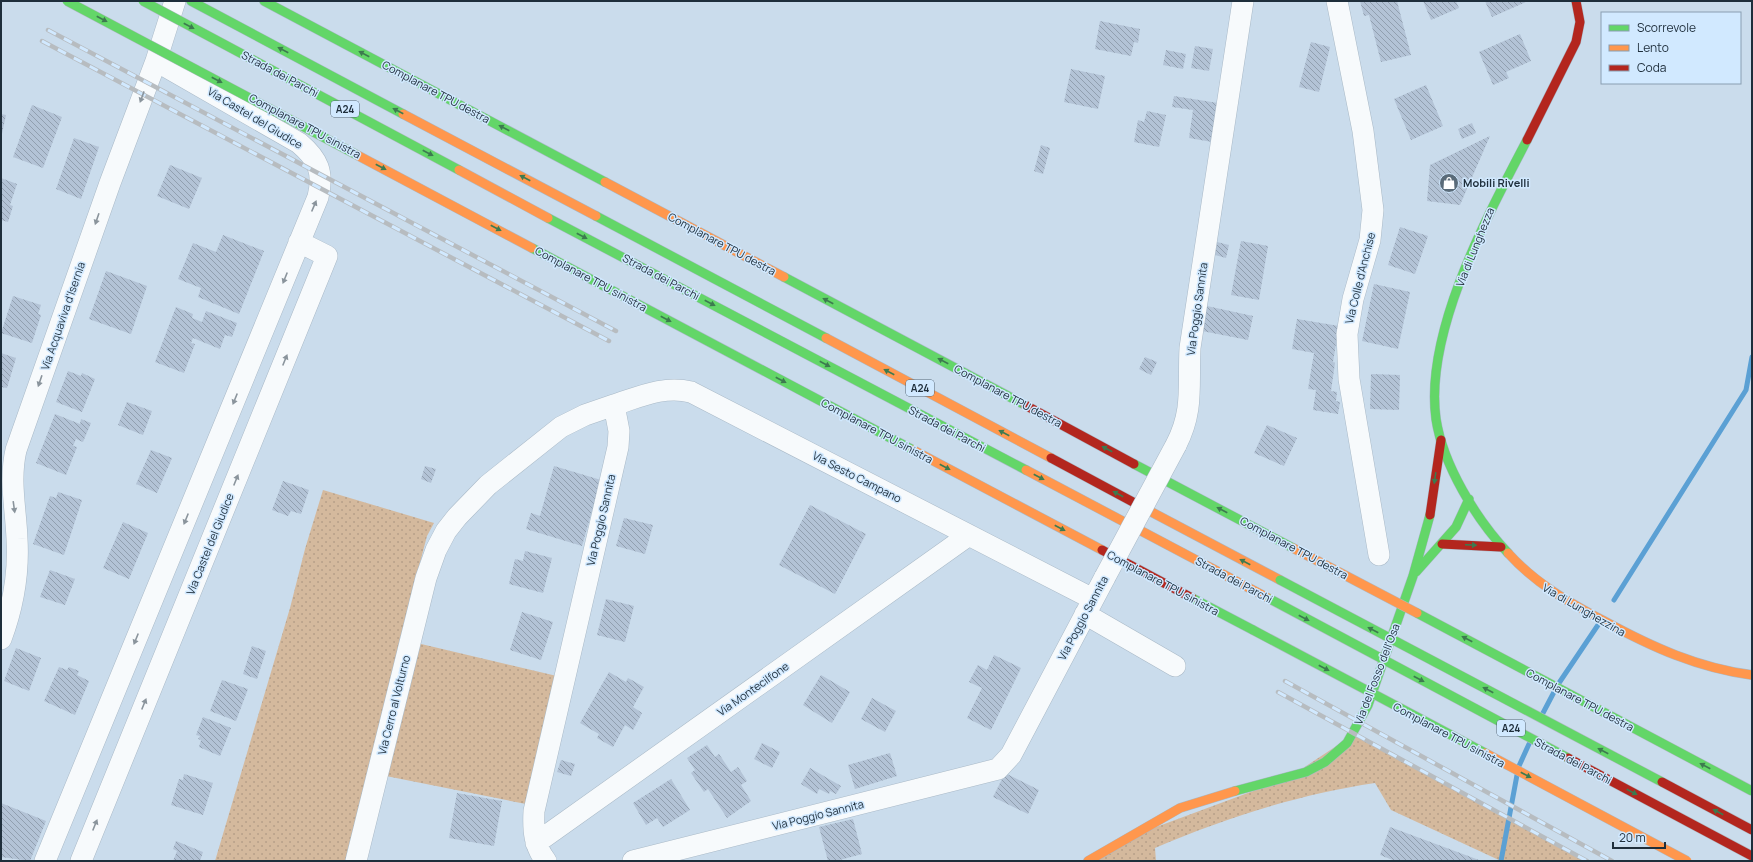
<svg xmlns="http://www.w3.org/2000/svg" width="1753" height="862" viewBox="0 0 1753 862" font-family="Manrope,sans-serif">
<defs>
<pattern id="grass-dots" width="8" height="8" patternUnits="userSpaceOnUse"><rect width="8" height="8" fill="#d4b99d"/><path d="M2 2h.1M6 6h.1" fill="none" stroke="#b69f88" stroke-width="1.8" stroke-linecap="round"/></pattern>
<pattern id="building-back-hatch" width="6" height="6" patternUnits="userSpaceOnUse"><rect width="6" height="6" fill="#b3c3d6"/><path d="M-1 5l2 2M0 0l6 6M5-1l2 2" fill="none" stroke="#919faf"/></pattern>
</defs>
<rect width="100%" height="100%" fill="#cadcec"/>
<path fill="url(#grass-dots)" d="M323,490l111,33 -7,13 -27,103 161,38 -30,128 -145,-29 -22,85h-149l75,-253 15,-59z
M1353,735l143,75 88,51h-83l-110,-51 -16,-27c-75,11 -150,35 -220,65l1,13h-68l44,-25 156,-58z"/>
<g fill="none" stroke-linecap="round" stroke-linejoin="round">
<path stroke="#5ba0d4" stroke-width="5" d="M1614,600l132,-210 6,-33
M1559,683l39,-58
M1543,713l11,-21
M1519,766l10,-22
M1501,861l16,-86"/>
</g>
<path fill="url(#building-back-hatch)" d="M1360,1h37l14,54 -30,7 -12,-47 -5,1z
M1423,1h33l3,7 -28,12z
M1485,1h43l-36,16z
M1100,21l40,8 -2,14 -4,-1 -3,14 -36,-7z
M1520,34l11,27 -25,11 3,6 -16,7 -14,-33z
M1311,42l19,5 -11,45 -20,-5z
M1195,46l18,3 -4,22 -18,-3z
M1166,50l20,4 -3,15 -20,-4z
M1071,69l34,7 -7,33 -34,-7z
M1426,85l17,41 -32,14 -17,-41z
M1174,96l44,7 -6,39 -23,-4 4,-28 -21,-3z
M32,105l30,12 -19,51 -30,-11z
M1147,111l19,4 -7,32 -25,-5 4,-22 6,2z
M1,114l5,1 -4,19 -1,-1z
M1472,123l4,10 -14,6 -4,-10z
M1490,136l-30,69 -33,-4 3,-36z
M74,138l25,9 -18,52 -25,-10z
M1041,145l9,3 -7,26 -9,-3z
M170,165l32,13 -13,31 -32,-13z
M1,178l16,6 -7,21 3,1 -5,16 -7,-2z
M1400,227l28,9 -13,38 -27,-9z
M223,235l41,16 -25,63 -41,-17 3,-9 -23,-9 15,-36 23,9z
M1241,241l27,5 -9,54 -28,-5z
M1217,242l12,3 -3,13 -11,-3z
M106,271l41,15 -16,48 -42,-15z
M1374,284l36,8 -12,57 -36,-8z
M13,296l28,9 -3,9 3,1 -9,28 -31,-10z
M1207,306l46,10 -5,24 -46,-9z
M176,307l17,7 -1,4 10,4 4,-11 31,12 -5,14 -7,-2 -5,14 -27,-11 -2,5 4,1 -11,29 -29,-11z
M1297,319l42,7 -6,36 2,1 -4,28 6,1 -1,9 4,1 -2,12 -25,-4 3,-20 -8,-1 6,-36 -22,-4z
M1,353l15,5 -9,30 -6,-1z
M1145,357l12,5 -6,13 -12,-6z
M68,371l13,5 1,-3 13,6 -13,33 -26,-10z
M1371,374l29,1 -1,35 -29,-1z
M127,402l25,9 -9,24 -25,-10z
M55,414l25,10 1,-5 10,4 -8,19 -7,-3 -3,7 4,1 -11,28 -30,-12z
M1267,425l30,13 -13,28 -30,-13z
M151,450l21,8 -15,35 -21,-9z
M425,466l11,3 -5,14 -10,-4z
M554,466l47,14 -19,66 -56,-17 5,-16 9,3z
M283,481l26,9 -8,24 -10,-3 -3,5 -16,-6z
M58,492l24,8 -18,55 -31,-11 17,-48 6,2z
M810,505l56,29 -31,60 -56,-29z
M624,518l29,7 -8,29 -29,-8z
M123,522l25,11 -19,46 -26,-11z
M525,551l27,7 -9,35 -34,-9 6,-25 8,2z
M50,570l25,9 -10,26 -25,-8z
M606,599l28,7 -9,36 -28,-7z
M522,612l31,10 -12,38 -31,-10z
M252,646l14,5 -9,28 -14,-5z
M16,648l25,10 -12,33 -25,-10z
M994,655l27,13 -30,62 -24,-12 15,-30 -13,-6 9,-17 9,5z
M59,667l8,3 2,-3 10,4 -2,4 12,6 -14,34 -31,-14z
M609,672l17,10 2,-4 16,9 -11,20 9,6 -9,17 -8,-5 -12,22 -16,-9 2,-4 -19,-11z
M821,675l29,17 -18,31 -29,-18z
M222,680l26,9 -12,32 -26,-10z
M872,698l24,13 -11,21 -24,-13z
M203,717l28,11 -11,28 -21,-9 2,-7 -3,-1 2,-3 -4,-1z
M762,743l18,9 -8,16 -18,-9z
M707,745l8,12 4,-3 12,18 7,-5 9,14 -6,4 10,16 -24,17 -19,-29 -4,3 -13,-19 4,-3 -8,-12z
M890,753l7,23 -42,13 -7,-24z
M561,760l14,4 -4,12 -14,-4z
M810,768l31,18 -5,8 -6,-3 -1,3 -10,-5 -2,5 -16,-10z
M1005,773l34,17 -11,24 -35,-17z
M184,774l29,9 -10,32 -32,-10 8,-26 4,1z
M671,779l19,31 -27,17 -6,-9 -11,7 -13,-22z
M457,793l45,8 -8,45 -45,-8z
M1,803l45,18 -16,40 -29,-4z
M853,819l9,35 -26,7h-8l-9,-34z
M1390,827l89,33 -1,1h-83l-15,-6z
M176,841l27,11 -3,9h-27l4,-10 -4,-2z"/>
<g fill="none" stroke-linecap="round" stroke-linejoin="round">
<defs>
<path id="street" d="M1337,1l26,130 10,79 -3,30 -17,59 -6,35 2,45 30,176
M614,405c25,-8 50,-20 77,-13l402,207
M1176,445c18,-35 12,-59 14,-97l53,-347
M1085,614l90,52
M1,639c12,-32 18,-66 16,-100 -1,-30 -8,-58 -1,-89l94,-267 46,-122 19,-60
M536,843l433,-308
M45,861l273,-664c6,-25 0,-38 -19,-54l-143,-82
M81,861l246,-605 -28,-14
M356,861l70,-283 10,-28 10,-19 11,-14 31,-32 73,-58 24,-12 29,-10 5,26 -1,16 -84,364c-1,19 0,35 12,50
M633,861l365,-92 13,-14 94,-178"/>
<path id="fast" d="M191,1l212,113
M264,1l341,181
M596,216l230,122
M548,218l478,252
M532,248l381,202
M784,277l241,128
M1134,464l159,84
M1508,553c-32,-34 -65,-88 -72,-134 -12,-87 52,-204 91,-279
M1416,572l40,-45 13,-28
M1192,598l61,32
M1235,791l71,-19 19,-10 22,-19 21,-38 45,-129 17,-61"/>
<path id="slow" d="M403,114l193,102
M605,182l179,95
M826,338l225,120
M913,450l189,100
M1026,470l244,129
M1144,508l136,72
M1508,553c27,30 60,49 96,68 48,26 94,47 148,54
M1088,861l92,-53 55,-17"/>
<path id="jam" d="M1527,140l49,-98 4,-20 -4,-21
M1025,405l109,59
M1051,458l93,50
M1430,515l11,-75
M1442,544l59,3
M1102,550l90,48"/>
</defs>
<use href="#street" stroke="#a9b9c7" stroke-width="22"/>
<use href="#fast" stroke="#a9b9c7" stroke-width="10"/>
<use href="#slow" stroke="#a9b9c7" stroke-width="10"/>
<use href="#jam" stroke="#a9b9c7" stroke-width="10"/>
<use href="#street" stroke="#f7fafc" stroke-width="21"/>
<use href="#fast" stroke="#63d668" stroke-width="9"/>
<use href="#slow" stroke="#ff974d" stroke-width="9"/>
<use href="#jam" stroke="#b3261e" stroke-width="9"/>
<defs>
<path id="rail" d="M48,30l568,301
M42,41l567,300
M1285,681l327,180
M1278,692l309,169"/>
</defs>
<use href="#rail" stroke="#b7bcc0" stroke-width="4.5"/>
<use href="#rail" stroke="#d1e9ff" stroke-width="3" stroke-dasharray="9" stroke-linecap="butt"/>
<defs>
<path id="street-bridge" d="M1105,577l71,-132"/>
<path id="fast-bridge" d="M67,1l290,154
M143,1l316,169
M1280,580l382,202
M1270,599l298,159
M1417,613l335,178
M1253,630l232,123"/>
<path id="slow-bridge" d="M357,155l175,93
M459,170l89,48
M1293,548l124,65
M1485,753l202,108"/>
<path id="jam-bridge" d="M1568,758l184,98
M1662,782l90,48"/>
</defs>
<use href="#street-bridge" stroke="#a9b9c7" stroke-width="22" stroke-linecap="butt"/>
<use href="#fast-bridge" stroke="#afb9c2" stroke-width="10" stroke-linecap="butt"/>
<use href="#slow-bridge" stroke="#afb9c2" stroke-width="10" stroke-linecap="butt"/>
<use href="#jam-bridge" stroke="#afb9c2" stroke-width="10" stroke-linecap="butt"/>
<use href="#street-bridge" stroke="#f7fafc" stroke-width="21"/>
<use href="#fast-bridge" stroke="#63d668" stroke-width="9"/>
<use href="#slow-bridge" stroke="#ff974d" stroke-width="9"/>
<use href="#jam-bridge" stroke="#b3261e" stroke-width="9"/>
</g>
<defs><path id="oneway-solid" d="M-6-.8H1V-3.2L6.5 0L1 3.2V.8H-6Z"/></defs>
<g fill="#3d7a4f">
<use href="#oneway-solid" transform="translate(102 19) rotate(28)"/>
<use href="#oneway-solid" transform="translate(189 26) rotate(28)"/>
<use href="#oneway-solid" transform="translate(283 50) rotate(-152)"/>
<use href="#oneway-solid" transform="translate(364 54) rotate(-152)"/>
<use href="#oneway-solid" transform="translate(217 80) rotate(28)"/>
<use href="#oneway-solid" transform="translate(398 111) rotate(-152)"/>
<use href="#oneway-solid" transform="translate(504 128) rotate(-152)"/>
<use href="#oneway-solid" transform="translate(428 153) rotate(28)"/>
<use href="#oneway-solid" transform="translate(381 167) rotate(28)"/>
<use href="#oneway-solid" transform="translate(525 178) rotate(-152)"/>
<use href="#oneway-solid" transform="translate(496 228) rotate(28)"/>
<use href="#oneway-solid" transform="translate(582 236) rotate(28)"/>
<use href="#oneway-solid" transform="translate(828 301) rotate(-152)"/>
<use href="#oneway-solid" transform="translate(710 303) rotate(28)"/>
<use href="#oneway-solid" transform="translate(666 319) rotate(28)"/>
<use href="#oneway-solid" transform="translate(943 361) rotate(-152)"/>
<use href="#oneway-solid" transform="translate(825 364) rotate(28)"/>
<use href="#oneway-solid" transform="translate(889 372) rotate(-152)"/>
<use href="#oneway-solid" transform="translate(781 380) rotate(28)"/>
<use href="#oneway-solid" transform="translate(1004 433) rotate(-152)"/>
<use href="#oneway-solid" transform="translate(1107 449) rotate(-152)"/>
<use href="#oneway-solid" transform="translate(945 467) rotate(28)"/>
<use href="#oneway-solid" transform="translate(1039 477) rotate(28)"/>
<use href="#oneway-solid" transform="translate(1435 478) rotate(98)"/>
<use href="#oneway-solid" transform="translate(1118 494) rotate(-152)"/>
<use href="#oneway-solid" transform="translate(1222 510) rotate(-152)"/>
<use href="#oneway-solid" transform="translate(1060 528) rotate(28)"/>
<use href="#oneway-solid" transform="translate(1471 545) rotate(3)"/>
<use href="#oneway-solid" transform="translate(1245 562) rotate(-152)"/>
<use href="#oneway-solid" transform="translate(1304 618) rotate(28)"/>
<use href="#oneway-solid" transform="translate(1373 630) rotate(-152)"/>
<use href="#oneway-solid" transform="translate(1467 639) rotate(-152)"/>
<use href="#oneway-solid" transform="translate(1324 668) rotate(28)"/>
<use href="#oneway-solid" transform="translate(1419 679) rotate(28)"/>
<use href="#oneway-solid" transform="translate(1488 690) rotate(-152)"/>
<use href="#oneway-solid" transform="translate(1603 751) rotate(-152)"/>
<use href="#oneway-solid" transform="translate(1705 766) rotate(-152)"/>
<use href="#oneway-solid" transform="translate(1526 775) rotate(28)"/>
<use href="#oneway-solid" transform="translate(1632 792) rotate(28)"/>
<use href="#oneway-solid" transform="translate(1718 812) rotate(-152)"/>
</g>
<g fill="#8a949c">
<use href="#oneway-solid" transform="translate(142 97) rotate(110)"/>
<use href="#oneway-solid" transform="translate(314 206) rotate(-67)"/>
<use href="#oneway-solid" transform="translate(97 219) rotate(109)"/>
<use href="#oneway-solid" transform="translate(285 278) rotate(112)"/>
<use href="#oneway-solid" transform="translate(285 360) rotate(-68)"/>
<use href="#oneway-solid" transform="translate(40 381) rotate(109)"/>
<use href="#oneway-solid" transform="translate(235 399) rotate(112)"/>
<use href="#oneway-solid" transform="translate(236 480) rotate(-68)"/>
<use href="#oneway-solid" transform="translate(14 507) rotate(82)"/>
<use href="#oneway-solid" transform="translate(186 519) rotate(112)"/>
<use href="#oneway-solid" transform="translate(136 639) rotate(112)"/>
<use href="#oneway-solid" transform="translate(144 704) rotate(-68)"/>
<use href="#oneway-solid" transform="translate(95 825) rotate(-68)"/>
</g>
<defs>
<symbol id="shop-disc" viewBox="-11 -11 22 22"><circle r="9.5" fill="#5a6b79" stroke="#d1e9ff"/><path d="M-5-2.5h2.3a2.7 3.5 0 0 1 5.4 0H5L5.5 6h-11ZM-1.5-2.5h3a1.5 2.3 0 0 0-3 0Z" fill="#fff"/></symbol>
</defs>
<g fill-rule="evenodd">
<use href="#shop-disc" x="1438" y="172" width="22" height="22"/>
</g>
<g text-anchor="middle" stroke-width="3" stroke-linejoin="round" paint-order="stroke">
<g fill="#d1e9ff" stroke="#546676" stroke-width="1">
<rect x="331" y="101" width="28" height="16" rx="3"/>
<rect x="906" y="380" width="28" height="16" rx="3"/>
<rect x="1497" y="720" width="28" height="16" rx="3"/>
</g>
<g font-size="10" font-weight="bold" fill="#1e2e3b">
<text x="345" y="113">A24</text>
<text x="920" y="392">A24</text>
<text x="1511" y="732">A24</text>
</g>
<g font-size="11" fill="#1e2e3b" stroke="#d1e9ff">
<text transform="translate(280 74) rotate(28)" y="4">Strada dei Parchi</text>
<text transform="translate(436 92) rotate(28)" y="4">Complanare TPU destra</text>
<text transform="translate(255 118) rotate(31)" y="4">Via Castel del Giudice</text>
<text transform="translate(305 126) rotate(28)" y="4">Complanare TPU sinistra</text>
<text transform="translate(722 244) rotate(28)" y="4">Complanare TPU destra</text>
<text transform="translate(1475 247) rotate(-68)" y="4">Via di Lunghezza</text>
<text transform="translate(661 277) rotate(28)" y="4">Strada dei Parchi</text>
<text transform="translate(1360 278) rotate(-76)" y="4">Via Colle d'Anchise</text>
<text transform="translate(591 279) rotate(28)" y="4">Complanare TPU sinistra</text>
<text transform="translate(1197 309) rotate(-82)" y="4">Via Poggio Sannita</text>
<text transform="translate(63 316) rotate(-71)" y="4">Via Acquaviva d'Isernia</text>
<text transform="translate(1008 396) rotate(28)" y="4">Complanare TPU destra</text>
<text transform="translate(947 429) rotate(28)" y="4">Strada dei Parchi</text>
<text transform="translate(877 431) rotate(28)" y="4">Complanare TPU sinistra</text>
<text transform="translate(857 477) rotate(27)" y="4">Via Sesto Campano</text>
<text transform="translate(601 520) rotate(-77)" y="4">Via Poggio Sannita</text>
<text transform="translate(210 544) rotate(-68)" y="4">Via Castel del Giudice</text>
<text transform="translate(1294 548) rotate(28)" y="4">Complanare TPU destra</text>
<text transform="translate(1234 580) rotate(28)" y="4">Strada dei Parchi</text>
<text transform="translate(1163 583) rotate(28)" y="4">Complanare TPU sinistra</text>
<text transform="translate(1584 610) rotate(30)" y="4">Via di Lunghezzina</text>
<text transform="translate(1083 618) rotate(-62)" y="4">Via Poggio Sannita</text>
<text transform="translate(1377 674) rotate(-69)" y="4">Via del Fosso dell'Osa</text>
<text transform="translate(753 689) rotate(-35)" y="4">Via Montecilfone</text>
<text transform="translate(1580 700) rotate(28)" y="4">Complanare TPU destra</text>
<text transform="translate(394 705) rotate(-76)" y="4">Via Cerro al Volturno</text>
<text transform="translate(1449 735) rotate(28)" y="4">Complanare TPU sinistra</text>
<text transform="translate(1573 761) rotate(28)" y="4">Strada dei Parchi</text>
<text transform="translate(818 815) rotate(-14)" y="4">Via Poggio Sannita</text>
</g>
<g font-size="11" font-weight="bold" fill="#1e2e3b" stroke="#d1e9ff" text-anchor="start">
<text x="1463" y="187">Mobili Rivelli</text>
</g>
</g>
<rect width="1753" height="862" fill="none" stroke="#1e2e3b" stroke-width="4"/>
<rect x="1601" y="12" width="140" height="72" fill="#d1e9ff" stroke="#899eb1"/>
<rect x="1609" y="25" width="20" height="6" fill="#63d668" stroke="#899eb1"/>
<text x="1637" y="32" font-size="12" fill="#1e2e3b">Scorrevole</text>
<rect x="1609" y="45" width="20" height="6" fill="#ff974d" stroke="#899eb1"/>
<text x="1637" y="52" font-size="12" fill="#1e2e3b">Lento</text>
<rect x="1609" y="65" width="20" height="6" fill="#b3261e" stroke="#899eb1"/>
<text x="1637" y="72" font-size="12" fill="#1e2e3b">Coda</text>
<path d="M1613 842v6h52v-6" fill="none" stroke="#1e2e3b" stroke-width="2"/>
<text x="1619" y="842" font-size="12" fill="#1e2e3b" stroke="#d1e9ff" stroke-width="3" paint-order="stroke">20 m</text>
</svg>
